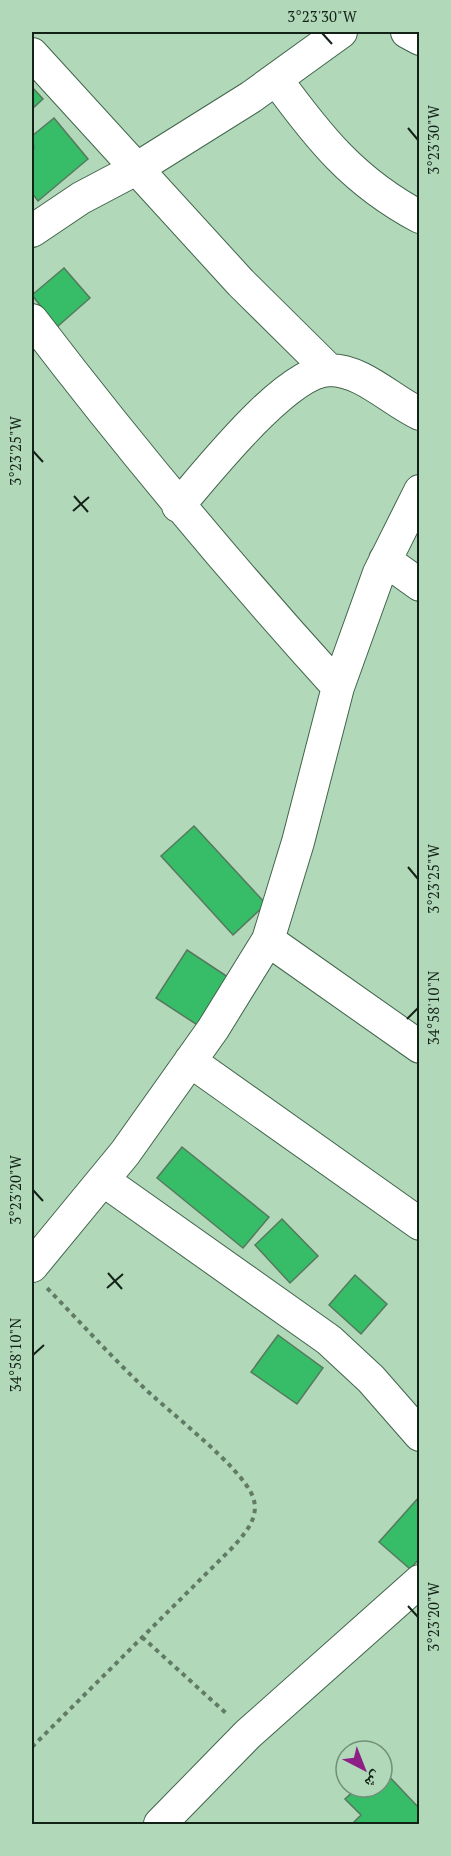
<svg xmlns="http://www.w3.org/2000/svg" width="451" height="1856" viewBox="0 0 451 1856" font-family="'PT Serif','Noto Naskh Arabic',serif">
<rect width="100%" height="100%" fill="#b2d8ba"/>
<path fill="#37bc67" stroke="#56795e" stroke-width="1.5" d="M32,87l11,12 -11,10z
M54,118l34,41 -50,42 -6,-8v-43l2,-2 -2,-12z
M64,268l26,30 -33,29 -25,-32z
M194,826l72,78 -33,31 -72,-79z
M187,950l47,31 -32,47 -46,-30z
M182,1147l87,70 -26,31 -86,-70z
M282,1219l36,37 -28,27 -35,-38z
M355,1275l32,29 -26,30 -32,-29z
M278,1335l45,33 -26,36 -46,-32z
M420,1496v62l-10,11 -31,-27z
M382,1769l38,40v15h-68l9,-9 -16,-16 13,-12h24z"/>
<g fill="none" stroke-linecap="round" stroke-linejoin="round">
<defs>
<path id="minor" d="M407,32l13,7
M32,54l209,229 88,87
M276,79c43,59 78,103 144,138
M32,231l49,-33 55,-29 115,-72 90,-65
M32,320c97,127 199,249 306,367
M178,506c29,-33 108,-135 152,-136 32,0 62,31 90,44
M385,560l35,25
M268,940l152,107
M190,1061l230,163
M103,1180l226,160 42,39 49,56
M32,1266l93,-113 88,-124 55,-89 30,-98 40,-155 41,-114 41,-82
M160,1824l88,-90 172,-153"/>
</defs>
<use href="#minor" stroke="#41644a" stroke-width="34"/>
<path stroke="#617b66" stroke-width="4" stroke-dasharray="4.5 4.5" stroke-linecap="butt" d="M142,1637l86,78
M32,1747l202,-201c12,-14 26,-29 19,-49 -12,-31 -87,-87 -113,-113 -32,-31 -62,-64 -93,-96"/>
<use href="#minor" stroke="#fff" stroke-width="32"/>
</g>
<path fill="none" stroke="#132217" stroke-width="2" d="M322,33l10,11M408,128l10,12M33,451l10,11M74,496l14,16M73,511l16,-14M408,867l10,12M407,1019l11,-11M33,1190l10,11M108,1273l14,16M107,1288l16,-14M33,1355l11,-10M408,1606l10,11"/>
<rect width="451" height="1856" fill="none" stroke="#b2d8ba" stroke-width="66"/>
<g transform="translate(364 1769) rotate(138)"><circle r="28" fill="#b2d8ba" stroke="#728f79" stroke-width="1.5"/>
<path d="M0-4.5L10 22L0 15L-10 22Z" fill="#8c2084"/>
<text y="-9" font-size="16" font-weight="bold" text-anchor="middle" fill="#132217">ش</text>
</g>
<rect x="33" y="33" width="385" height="1790" fill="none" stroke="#132217" stroke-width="2"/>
<g font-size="15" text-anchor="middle" fill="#132217">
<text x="322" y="22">3°23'30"W</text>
<text transform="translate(434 140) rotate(-90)" y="5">3°23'30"W</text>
<text transform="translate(16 451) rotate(-90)" y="5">3°23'25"W</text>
<text transform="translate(434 879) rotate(-90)" y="5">3°23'25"W</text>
<text transform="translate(434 1008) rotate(-90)" y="5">34°58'10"N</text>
<text transform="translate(16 1190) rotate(-90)" y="5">3°23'20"W</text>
<text transform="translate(16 1355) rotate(-90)" y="5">34°58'10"N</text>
<text transform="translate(434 1617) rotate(-90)" y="5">3°23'20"W</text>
</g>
</svg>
